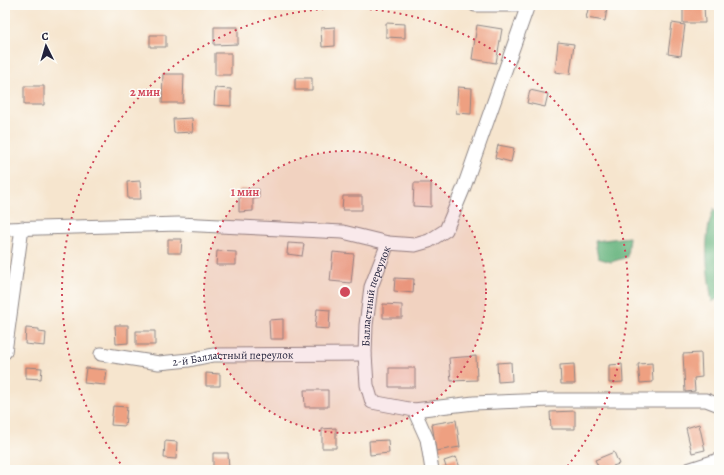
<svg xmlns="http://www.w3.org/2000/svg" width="724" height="475" viewBox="0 0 724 475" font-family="Alegreya,serif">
<rect width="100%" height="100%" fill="#fdfcf7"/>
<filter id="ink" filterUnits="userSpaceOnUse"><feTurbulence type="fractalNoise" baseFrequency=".025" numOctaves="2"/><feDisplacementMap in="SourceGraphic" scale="8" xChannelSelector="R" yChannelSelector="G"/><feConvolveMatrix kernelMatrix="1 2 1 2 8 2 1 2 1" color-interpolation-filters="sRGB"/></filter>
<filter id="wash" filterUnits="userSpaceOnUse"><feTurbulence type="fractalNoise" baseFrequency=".012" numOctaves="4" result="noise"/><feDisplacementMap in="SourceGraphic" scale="16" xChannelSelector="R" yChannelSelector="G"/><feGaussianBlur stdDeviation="0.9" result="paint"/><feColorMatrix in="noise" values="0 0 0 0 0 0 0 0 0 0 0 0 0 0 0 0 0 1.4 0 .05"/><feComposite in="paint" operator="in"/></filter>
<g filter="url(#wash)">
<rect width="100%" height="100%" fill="#f6e5ce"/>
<path fill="#64b27c" stroke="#436a5c" d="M714,208l4,8 1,82 -7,4c-5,-32 -10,-64 2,-94z
M629,237l-2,20 -16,5 -13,-4 -3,-17z"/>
<g id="blocks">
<path fill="#eea081" d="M589,5l18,3 -2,13 -19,-3z
M683,5h21l1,18h-22z
M386,23l19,1v14l-19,-1z
M672,23l13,2 -4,31 -13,-2z
M477,25l25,4 -6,34 -24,-4z
M214,27h24v17l-24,1z
M335,27v19l-13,1 -1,-19z
M150,35h16v12h-16z
M558,42l16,2 -4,30 -15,-2z
M215,53h16v22h-16z
M163,74h21l-1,29h-21z
M295,78h17v12h-17z
M24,86h20v19h-20z
M458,87l14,1 -1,26 -15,-1z
M215,88l16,1v17l-17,-1z
M530,90l18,4 -3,13 -18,-4z
M192,118l1,14 -19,1 -1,-14z
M498,145l16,3 -3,14 -16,-4z
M140,181l1,18h-13l-1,-17z
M414,183h17v24l-18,-1z
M239,189h20v9l-6,1v12l-14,1z
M343,196h19v14h-20z
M168,239h14l-1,14h-13z
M288,243l16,1 -2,12 -15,-2z
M217,251l19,1v13h-20z
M333,252l21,2 -3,29 -21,-2z
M395,278l19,1 -1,14 -19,-2z
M383,304l19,1v13h-19z
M317,309l13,1 -1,19 -14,-1z
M283,319v20h-13l-1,-19z
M115,325h13v18l-12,1z
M26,328l13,1v3l7,1 -1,13 -20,-2z
M136,331h19v14h-19z
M701,353l1,24 -8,1 1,13 -10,1 -2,-38z
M476,356l1,24 -26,1 -2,-23z
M511,362l1,19 -14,1 -1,-19z
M652,363l1,19 -13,1 -2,-19z
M574,364l1,20h-14l-1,-19z
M622,364l1,18 -14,1v-18z
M26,367l16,1 -1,11 -15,-1z
M86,368l21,2 -2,15 -21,-2z
M389,368h26v19h-26z
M206,373l14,1v12h-14z
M304,390h24v17h-23z
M113,406l14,1 -2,19 -14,-1z
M575,411v18h-24l-1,-17z
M456,420l4,27 -24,4 -4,-27z
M699,424l6,26 -13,3 -6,-25z
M336,428v20h-14v-19z
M388,440l1,13 -19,2 -1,-14z
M165,441l12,1 -1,17 -12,-1z
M614,452l5,12 -6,2 2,4h-15l-5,-10z
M213,453h15l1,17h-16z
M456,457l5,13h-14l-3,-9z"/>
</g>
</g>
<g filter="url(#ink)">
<use href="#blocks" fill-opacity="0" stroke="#8c8484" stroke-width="1"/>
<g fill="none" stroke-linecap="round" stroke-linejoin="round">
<defs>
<g id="minor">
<path d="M475,5h53"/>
<path d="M5,229l174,-5 164,8 45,11"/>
<path d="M5,352l17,-124"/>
<path id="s1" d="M101,354l58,9 30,-3 24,-5 152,-1"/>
<path d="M414,410l60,-7 75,-3h157l13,5"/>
<path id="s2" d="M432,470l-5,-31 -13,-29 -42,-8 -5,-17 -2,-31 1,-29 5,-38 17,-44 27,2 14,-4 17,-11 18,-43 64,-182"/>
<path d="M688,470l31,-10"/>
</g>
</defs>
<use href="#minor" stroke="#8c8484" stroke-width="15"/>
<use href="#minor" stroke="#fff" stroke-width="13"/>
</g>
</g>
<circle cx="345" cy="292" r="141" fill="#d1495b" fill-opacity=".12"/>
<g fill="none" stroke="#d1495b" stroke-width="2" stroke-dasharray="2 4">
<circle cx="345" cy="292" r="141"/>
<path d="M124 468A283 283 0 1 1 566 468"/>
</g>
<g text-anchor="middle" stroke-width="3" stroke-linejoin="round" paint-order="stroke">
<g font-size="11" fill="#22223b" stroke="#fdfcf7">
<text dy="4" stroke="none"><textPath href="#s2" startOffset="214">Балластный переулок</textPath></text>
<text dy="4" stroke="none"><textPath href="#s1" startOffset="133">2-й Балластный переулок</textPath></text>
</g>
</g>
<circle cx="345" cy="292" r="6" fill="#d1495b" stroke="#fdfcf7" stroke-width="2"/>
<g font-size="12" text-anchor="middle" font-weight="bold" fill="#d1495b" stroke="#fdfcf7" stroke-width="3" stroke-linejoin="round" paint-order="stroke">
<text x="145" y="96">2 мин</text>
<text x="245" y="196">1 мин</text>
</g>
<rect width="724" height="475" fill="none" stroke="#fdfcf7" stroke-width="20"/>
<g transform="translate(46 46) rotate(355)" stroke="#fdfcf7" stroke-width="3" paint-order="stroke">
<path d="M0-3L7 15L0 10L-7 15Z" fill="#22223b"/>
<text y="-6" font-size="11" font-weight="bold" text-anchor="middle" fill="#22223b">С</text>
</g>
</svg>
